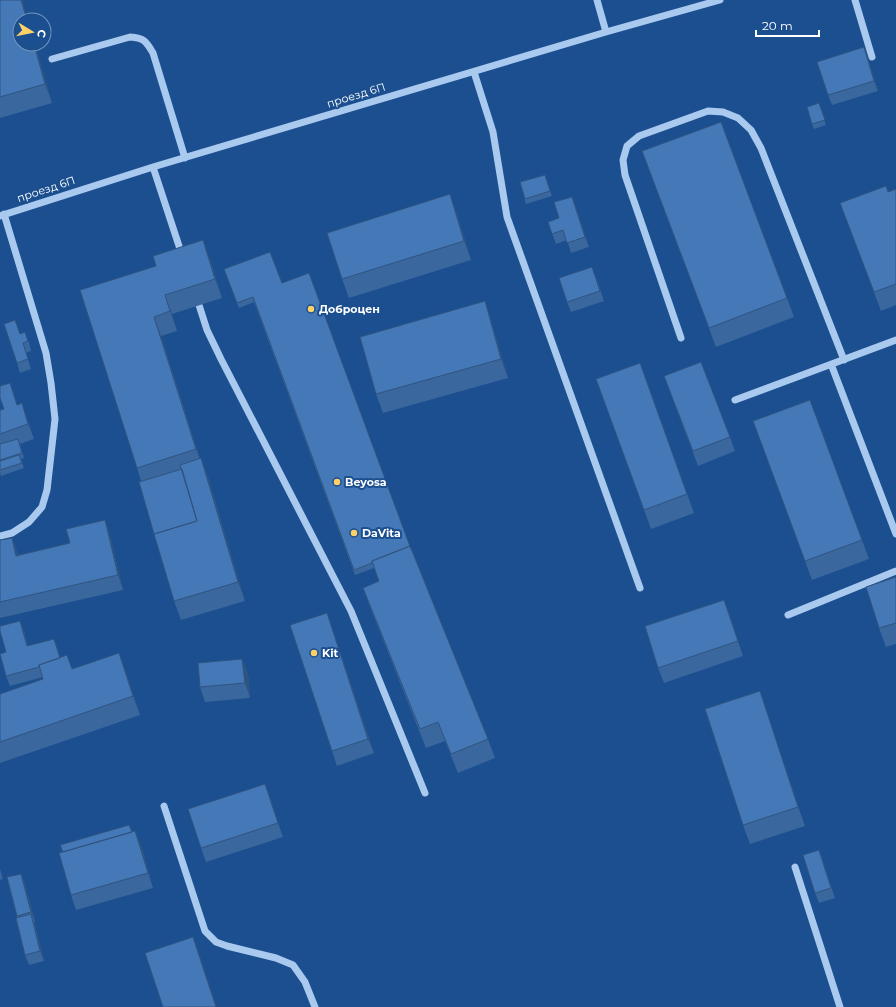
<svg xmlns="http://www.w3.org/2000/svg" width="896" height="1007" viewBox="0 0 896 1007" font-family="Montserrat,sans-serif">
<rect width="100%" height="100%" fill="#1b4f8f"/>
<g fill="none" stroke-linecap="round" stroke-linejoin="round">
<path stroke="#a9c9ee" stroke-width="7" d="M597,0l9,32
M855,0l17,57
M52,59l78,-22c14,1 16,4 23,16l32,105
M474,72l19,60 14,85 133,371
M153,167l29,88
M0,216l153,-49 453,-135 114,-32
M199,305l8,25 14,29 130,252 74,182
M681,338l-56,-163 -2,-15 4,-14 12,-10 69,-25 15,1 15,6 13,12 10,18 83,212
M831,364l65,170
M735,400l161,-60
M0,536l12,-3 17,-11 13,-15 5,-17 8,-71 -4,-36 -5,-30 -42,-139
M788,615l108,-44
M164,806l41,125 11,11 11,4 49,12 17,7 12,17 10,25
M795,867l45,140"/>
</g>
<path fill="#3a679d" d="M0,0l20,44h15l17,59 -52,15z
M867,57l11,34 -46,14 -4,-10z
M819,103l7,22 -12,4 -2,-5z
M649,170l138,128 7,19 -78,30z
M545,175l7,21 -26,8 -6,-22z
M896,189v116l-15,6 -41,-108 48,-11z
M572,197l17,50 -18,6 -4,-13 -11,4 -8,-22 11,-4z
M457,214l14,46 -122,38 -7,-19z
M210,259l12,39 -50,16 5,17 -16,5 39,123 8,18 37,124 -64,19 -7,-19 -33,-120 -4,-13 19,-202z
M224,269l58,14 130,267 76,189 7,19 -37,15 -13,-32 -19,7 -56,-141 -7,-19 16,-6 -5,-14 -19,7 -101,-273 -15,6z
M596,277l8,24 -33,11 -4,-10z
M485,301l6,20 17,57 -125,35 -7,-19z
M20,334l9,8 2,9 -5,2 5,16 -11,4 -3,-10z
M640,363l54,150 -43,16 -55,-150z
M664,376l66,61 5,14 -37,15z
M810,400l59,159 -57,21 -59,-159z
M18,405l9,13 7,21 -14,5 4,14 -3,1 3,9 -23,8 -1,-4v-62z
M105,520l5,15 13,55 -123,28v-78l12,-2 6,17 52,-12z
M896,577v67l-10,3 -7,-19z
M724,600l19,56 -79,27 -6,-15z
M327,613l47,140 -37,13 -5,-15z
M20,621l4,10 4,15 30,3 2,9 12,11 47,-16 21,62 -140,48v-69l43,-15v-2l-33,9 -4,-10v-24z
M242,659l6,15 2,24 -45,4 -5,-15z
M760,691l6,19 39,116 -55,18 -7,-19z
M265,784l18,53 -77,25 -5,-14z
M129,825l3,7 3,-1 6,14 12,43 -77,22 -5,-15 -8,-43z
M819,850l16,48 -16,5 -4,-10z
M0,869l3,10 -3,1z
M21,874l4,10 10,38h-1l10,39 -15,4 -4,-10 -8,-38 -10,-40z"/>
<path fill="#305480" d="M21,0h2l5,20h-1z
M34,44h1l17,59 -7,-19z
M864,47l3,10 11,34 -4,-10z
M450,194l7,20 14,46 -7,-19z
M572,197l4,10 13,40 -4,-10z
M203,240l7,19 12,39 -7,-19z
M165,295l7,19 5,17 -7,-20z
M485,301l6,20 17,57 -7,-19z
M154,317l7,19 42,132 -7,-19z
M22,403l12,36 -6,-15z
M201,458l7,19 37,124 -7,-19z
M105,520l5,15 13,55 -5,-15z
M12,538l5,14 4,18 -5,-14z
M724,600l6,14 13,42 -5,-15z
M327,613l5,15 42,125 -6,-14z
M20,621l4,10 7,25 -4,-10z
M54,639l4,10 6,22 -4,-10z
M119,653l7,19 14,43 -7,-19z
M242,659l6,15 2,24 -5,-15z
M760,691l6,19 39,116 -7,-19z
M265,784l6,15 12,38 -5,-14z
M135,831l6,14 12,43 -5,-15z
M21,874l4,10 10,38 -4,-10z
M31,914l3,10 10,37 -4,-10z
M193,937l7,19 17,51h-1z"/>
<path fill="#4478b7" stroke="#305480" d="M0,0h21l6,20h-7v24h14l11,40 -45,13z
M864,47l10,34 -46,14 -11,-33z
M819,103l6,17 -13,4 -5,-17z
M721,122l66,176 -78,30 -67,-177z
M545,175l5,16 -25,8 -5,-17z
M886,186l2,6 8,-3v95l-22,8 -34,-89z
M450,194l14,47 -122,38 -15,-46z
M572,197l13,40 -18,6 -4,-13 -11,4 -4,-12 11,-4 -5,-16z
M203,240l12,39 -50,16 5,16 -16,6 42,132 -59,19 -57,-178 76,-24 -3,-10z
M270,252l12,31 27,-10 102,276 -1,-3 -38,15v2l-18,7 -101,-273 -16,6 -13,-34z
M592,267l8,24 -33,11 -8,-24z
M485,301l16,58 -125,35 -16,-57z
M15,320l5,14 5,-2 3,9 -5,2 5,16 -11,4 -13,-39z
M701,362l29,75 -37,14 -29,-75z
M640,363l47,131 -43,16 -48,-131z
M10,383l7,22 5,-2 6,21 -28,10v-24l4,-1 -4,-11v-12z
M810,400l52,140 -57,21 -52,-140z
M18,439l4,14 -22,7v-16z
M19,455l3,8 -22,7v-9z
M201,458l37,124 -64,19 -20,-67 43,-13 -17,-56z
M182,469l15,52 -43,13 -15,-52z
M105,520l13,55 -118,27v-62l12,-2 4,18 54,-13 -4,-14z
M410,546l78,193 -37,15 -13,-32 -18,7 -57,-141 16,-7 -7,-20z
M896,577v46l-17,5 -13,-41z
M724,600l14,41 -80,27 -13,-42z
M327,613l41,126 -36,12 -42,-126z
M20,621l7,25 27,-7 6,19 -21,7v2l-33,9 -6,-22 6,-2 -6,-21v-5z
M119,653l14,43 -133,46v-48l43,-15 -4,-14 28,-10 5,14z
M242,659l3,24 -45,4 -2,-24z
M760,691l38,116 -55,18 -38,-116z
M265,784l13,39 -77,25 -13,-39z
M129,825l3,7 -69,20 -3,-7z
M135,831l13,42 -77,22 -12,-42z
M819,850l12,38 -16,5 -12,-38z
M21,874l10,38 -14,4 -10,-39z
M31,914l9,37 -15,4 -9,-37z
M193,937l23,70h-53l-18,-54z"/>
<g fill="#ffd166" stroke="#1b4f8f" stroke-width="1.5">
<circle cx="311" cy="309" r="4"/>
<circle cx="337" cy="482" r="4"/>
<circle cx="354" cy="533" r="4"/>
<circle cx="314" cy="653" r="4"/>
</g>
<g text-anchor="middle" stroke-width="4" stroke-linejoin="round" paint-order="stroke">
<g font-size="11" fill="#fff" stroke="#1b4f8f">
<text transform="translate(356 95) rotate(-17)" y="4">проезд 6П</text>
<text transform="translate(46 189) rotate(-18)" y="4">проезд 6П</text>
</g>
<g font-size="11" font-weight="bold" fill="#fff" stroke="#1b4f8f" text-anchor="start">
<text x="319" y="313">Доброцен</text>
<text x="345" y="486">Beyosa</text>
<text x="362" y="537">DaVita</text>
<text x="322" y="657">Kit</text>
</g>
</g>
<g transform="translate(32 32) rotate(100)"><circle r="19" fill="#1b4f8f" stroke="#7695bc"/>
<path d="M0-3L7 15L0 10L-7 15Z" fill="#ffd166"/>
<text y="-6" font-size="11" font-weight="bold" text-anchor="middle" fill="#ffffff">С</text>
</g>
<path d="M756 30v6h63v-6" fill="none" stroke="#ffffff" stroke-width="2"/>
<text x="762" y="30" font-size="12" fill="#ffffff" stroke="#1b4f8f" stroke-width="3" paint-order="stroke">20 m</text>
</svg>
